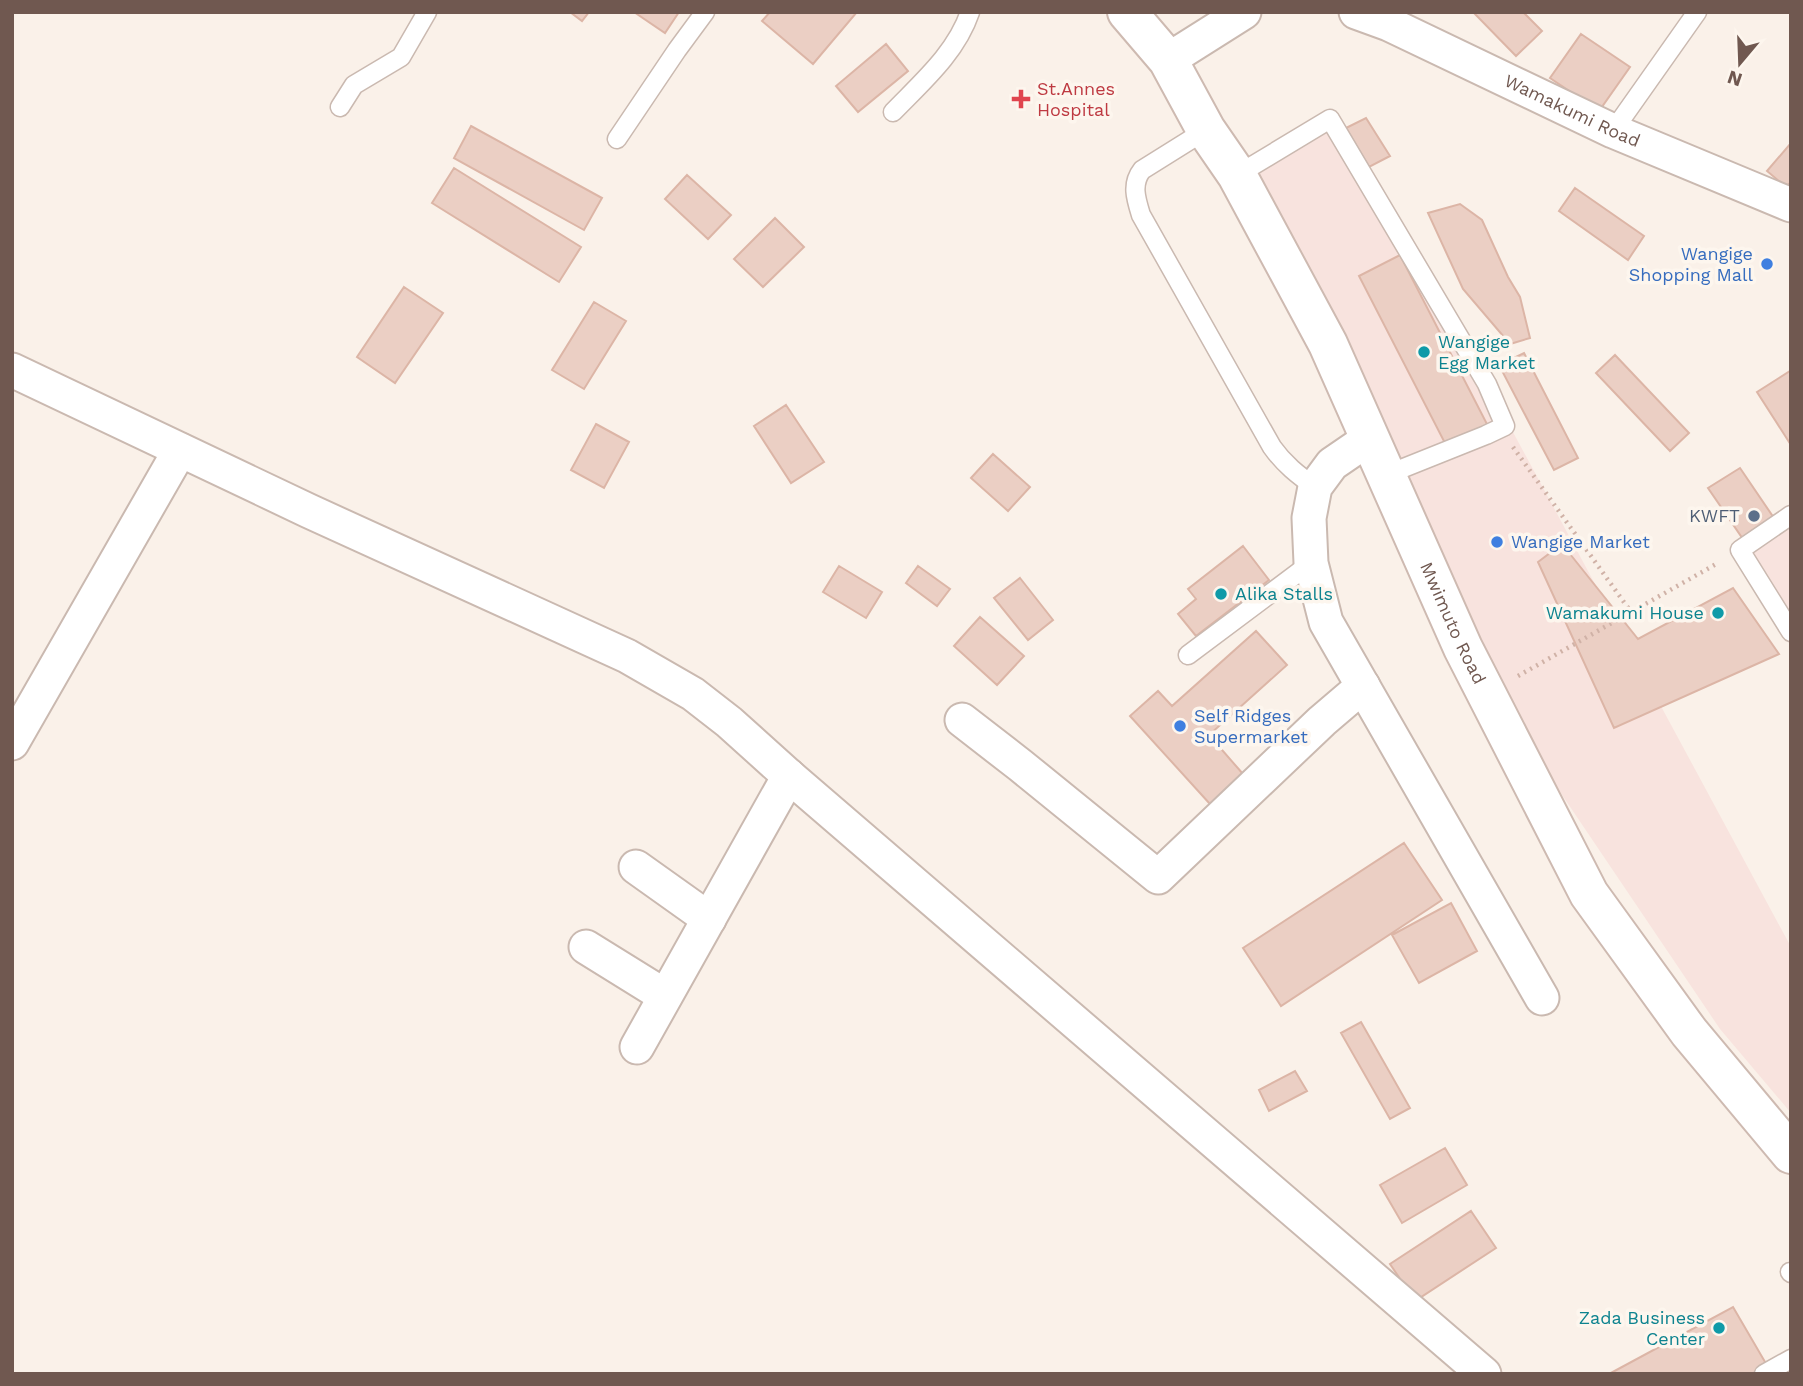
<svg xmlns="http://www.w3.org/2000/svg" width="1803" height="1386" viewBox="0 0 1803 1386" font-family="'Work Sans',sans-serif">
<rect width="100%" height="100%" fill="#faf1e9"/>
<path fill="#f8e3de" d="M1330,119l157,265 304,563v166l-71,-84 -222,-329 -255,-532z
M1791,516v123l-51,-89z"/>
<path fill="#ebcfc4" stroke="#dcb5a6" stroke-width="2" d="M570,12h19l-7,9z
M634,12h45l-14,21z
M770,12h87l-44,52 -51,-43z
M1473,12h50l19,19 -26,25z
M1581,34l49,33 -31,44 -49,-33z
M886,44l22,27 -50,41 -22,-26z
M1366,118l24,38 -21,11 -23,-39z
M471,126l131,72 -18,32 -130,-72z
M1791,143v39l-5,5 -19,-16z
M454,168l127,79 -22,35 -127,-79z
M687,175l44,40 -23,24 -43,-40z
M1575,188l69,48 -16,24 -69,-49z
M1460,204l22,16 26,57 12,20 10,41 -20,6 -47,-55 -35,-76z
M775,218l29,29 -41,40 -29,-28z
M1400,255l89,173 -41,21 -89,-173z
M404,287l39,26 -48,70 -38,-26z
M594,302l32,19 -42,68 -32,-19z
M1524,353l54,105 -24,12 -55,-105z
M1615,355l74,78 -19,18 -74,-78z
M1790,371l1,2v72l-34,-53z
M786,405l38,57 -33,21 -37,-57z
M596,424l33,18 -25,46 -33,-18z
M993,454l37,33 -22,24 -37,-33z
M1740,468l36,53 -31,21 -37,-54z
M1562,544l76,95 95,-51 46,66 -165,74 -76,-166z
M1243,546l26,34 -73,56 -18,-22 18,-15 -8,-10z
M839,566l43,26 -16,26 -43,-26z
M918,566l32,23 -13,17 -31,-23z
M1020,578l33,42 -25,20 -34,-42z
M980,617l44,39 -27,29 -43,-39z
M1256,631l31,34 -78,70 34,39 -33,30 -80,-88 28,-25 14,15z
M1404,843l38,57 -161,106 -38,-58z
M1451,903l26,48 -58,32 -27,-48z
M1361,1022l49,86 -20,11 -49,-86z
M1295,1071l12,20 -38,20 -10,-21z
M1445,1148l22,37 -65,38 -22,-38z
M1471,1211l25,37 -81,53 -25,-37z
M1733,1307l35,60 -14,7h-145z"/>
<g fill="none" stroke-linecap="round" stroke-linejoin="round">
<defs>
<path id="lane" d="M340,107l14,-22 47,-28 26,-45
M893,112c29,-30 63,-59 77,-100
M1206,130l-64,40c-11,14 -6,29 -1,45l131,232c12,17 26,28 43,40
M1613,131l84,-119
M617,139l60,-89 28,-38
M1237,175l93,-56 157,265 18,42 -19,9 -100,40
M1791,515l-51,35 51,82
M1188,655l123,-92
M1790,1272l1,1
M1764,1374l27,-15"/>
<g id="street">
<path id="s1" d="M1356,12l33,12 224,107 178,74"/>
<path d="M1168,60l76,-48"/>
<path d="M12,370l297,141 318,145 66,38 36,28 60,54 695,598"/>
<path d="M1370,438l-38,26 -17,23 -6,31 2,45 15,59 216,376"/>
<path d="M962,720l58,45 138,112 164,-156 41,-35"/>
<path d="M12,743l168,-293"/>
<path d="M636,867l73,52"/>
<path d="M586,947l79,49"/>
<path d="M637,1047l152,-271"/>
</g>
<g id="secondary">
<path id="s2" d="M1127,12l41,48 38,70 31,45 91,169 135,304 126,246 100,138 102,122"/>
</g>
</defs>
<use href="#lane" stroke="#cab9b0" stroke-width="21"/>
<use href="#street" stroke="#cab9b0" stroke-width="37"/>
<use href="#secondary" stroke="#cebab1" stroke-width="42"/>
<path stroke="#d0b2a7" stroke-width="4.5" stroke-dasharray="2 5" stroke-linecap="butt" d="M1513,447l118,165
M1518,676l200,-113"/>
<use href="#lane" stroke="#fff" stroke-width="18"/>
<use href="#street" stroke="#fff" stroke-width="33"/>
<use href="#secondary" stroke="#fff" stroke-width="38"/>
</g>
<path fill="#e0444e" stroke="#fdf6ee" stroke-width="2.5" d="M1017.5 88.5h7v7h7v7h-7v7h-7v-7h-7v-7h7z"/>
<g fill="#3f7fe0" stroke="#fdf6ee" stroke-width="2.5">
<circle cx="1767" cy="264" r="7"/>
<circle cx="1497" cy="542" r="7"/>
<circle cx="1180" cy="726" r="7"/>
</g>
<g fill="#0f9aa8" stroke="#fdf6ee" stroke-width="2.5">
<circle cx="1424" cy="352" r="7"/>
<circle cx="1221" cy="594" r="7"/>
<circle cx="1718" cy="613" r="7"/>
<circle cx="1719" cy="1328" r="7"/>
</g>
<circle fill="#5c6f8a" stroke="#fdf6ee" stroke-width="2.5" cx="1754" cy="516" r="7"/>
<g text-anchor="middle" stroke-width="7" stroke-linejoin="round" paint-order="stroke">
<g font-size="18" fill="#be3a42" stroke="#fdf6ee" text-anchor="start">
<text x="1037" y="95">St.Annes<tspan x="1037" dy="21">Hospital</tspan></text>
</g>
<g font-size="18" fill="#705850" stroke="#fdf6ee">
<text dy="6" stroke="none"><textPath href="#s1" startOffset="238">Wamakumi Road</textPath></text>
<text dy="6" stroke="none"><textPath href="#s2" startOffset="695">Mwimuto Road</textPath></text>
</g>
<g font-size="18" fill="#366cbe" stroke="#fdf6ee" text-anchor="start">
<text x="1753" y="260" text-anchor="end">Wangige<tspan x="1753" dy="21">Shopping Mall</tspan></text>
<text x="1511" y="548">Wangige Market</text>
<text x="1194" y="722">Self Ridges<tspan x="1194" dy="21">Supermarket</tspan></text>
</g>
<g font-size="18" fill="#0d838f" stroke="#fdf6ee" text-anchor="start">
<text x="1438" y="348">Wangige<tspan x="1438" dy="21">Egg Market</tspan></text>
<text x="1235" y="600">Alika Stalls</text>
<text x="1704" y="619" text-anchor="end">Wamakumi House</text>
<text x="1705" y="1324" text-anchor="end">Zada Business<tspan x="1705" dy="21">Center</tspan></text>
</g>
<g font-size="18" fill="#4e5e75" stroke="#fdf6ee" text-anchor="end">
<text x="1740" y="522">KWFT</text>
</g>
</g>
<rect width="1803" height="1386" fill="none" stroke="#705850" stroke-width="28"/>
<g transform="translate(1740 63) rotate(199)" stroke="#fdf6ee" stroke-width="5" paint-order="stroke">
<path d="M0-5L12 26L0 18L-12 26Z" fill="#705850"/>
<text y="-10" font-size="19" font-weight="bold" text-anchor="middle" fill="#705850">N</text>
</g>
</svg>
